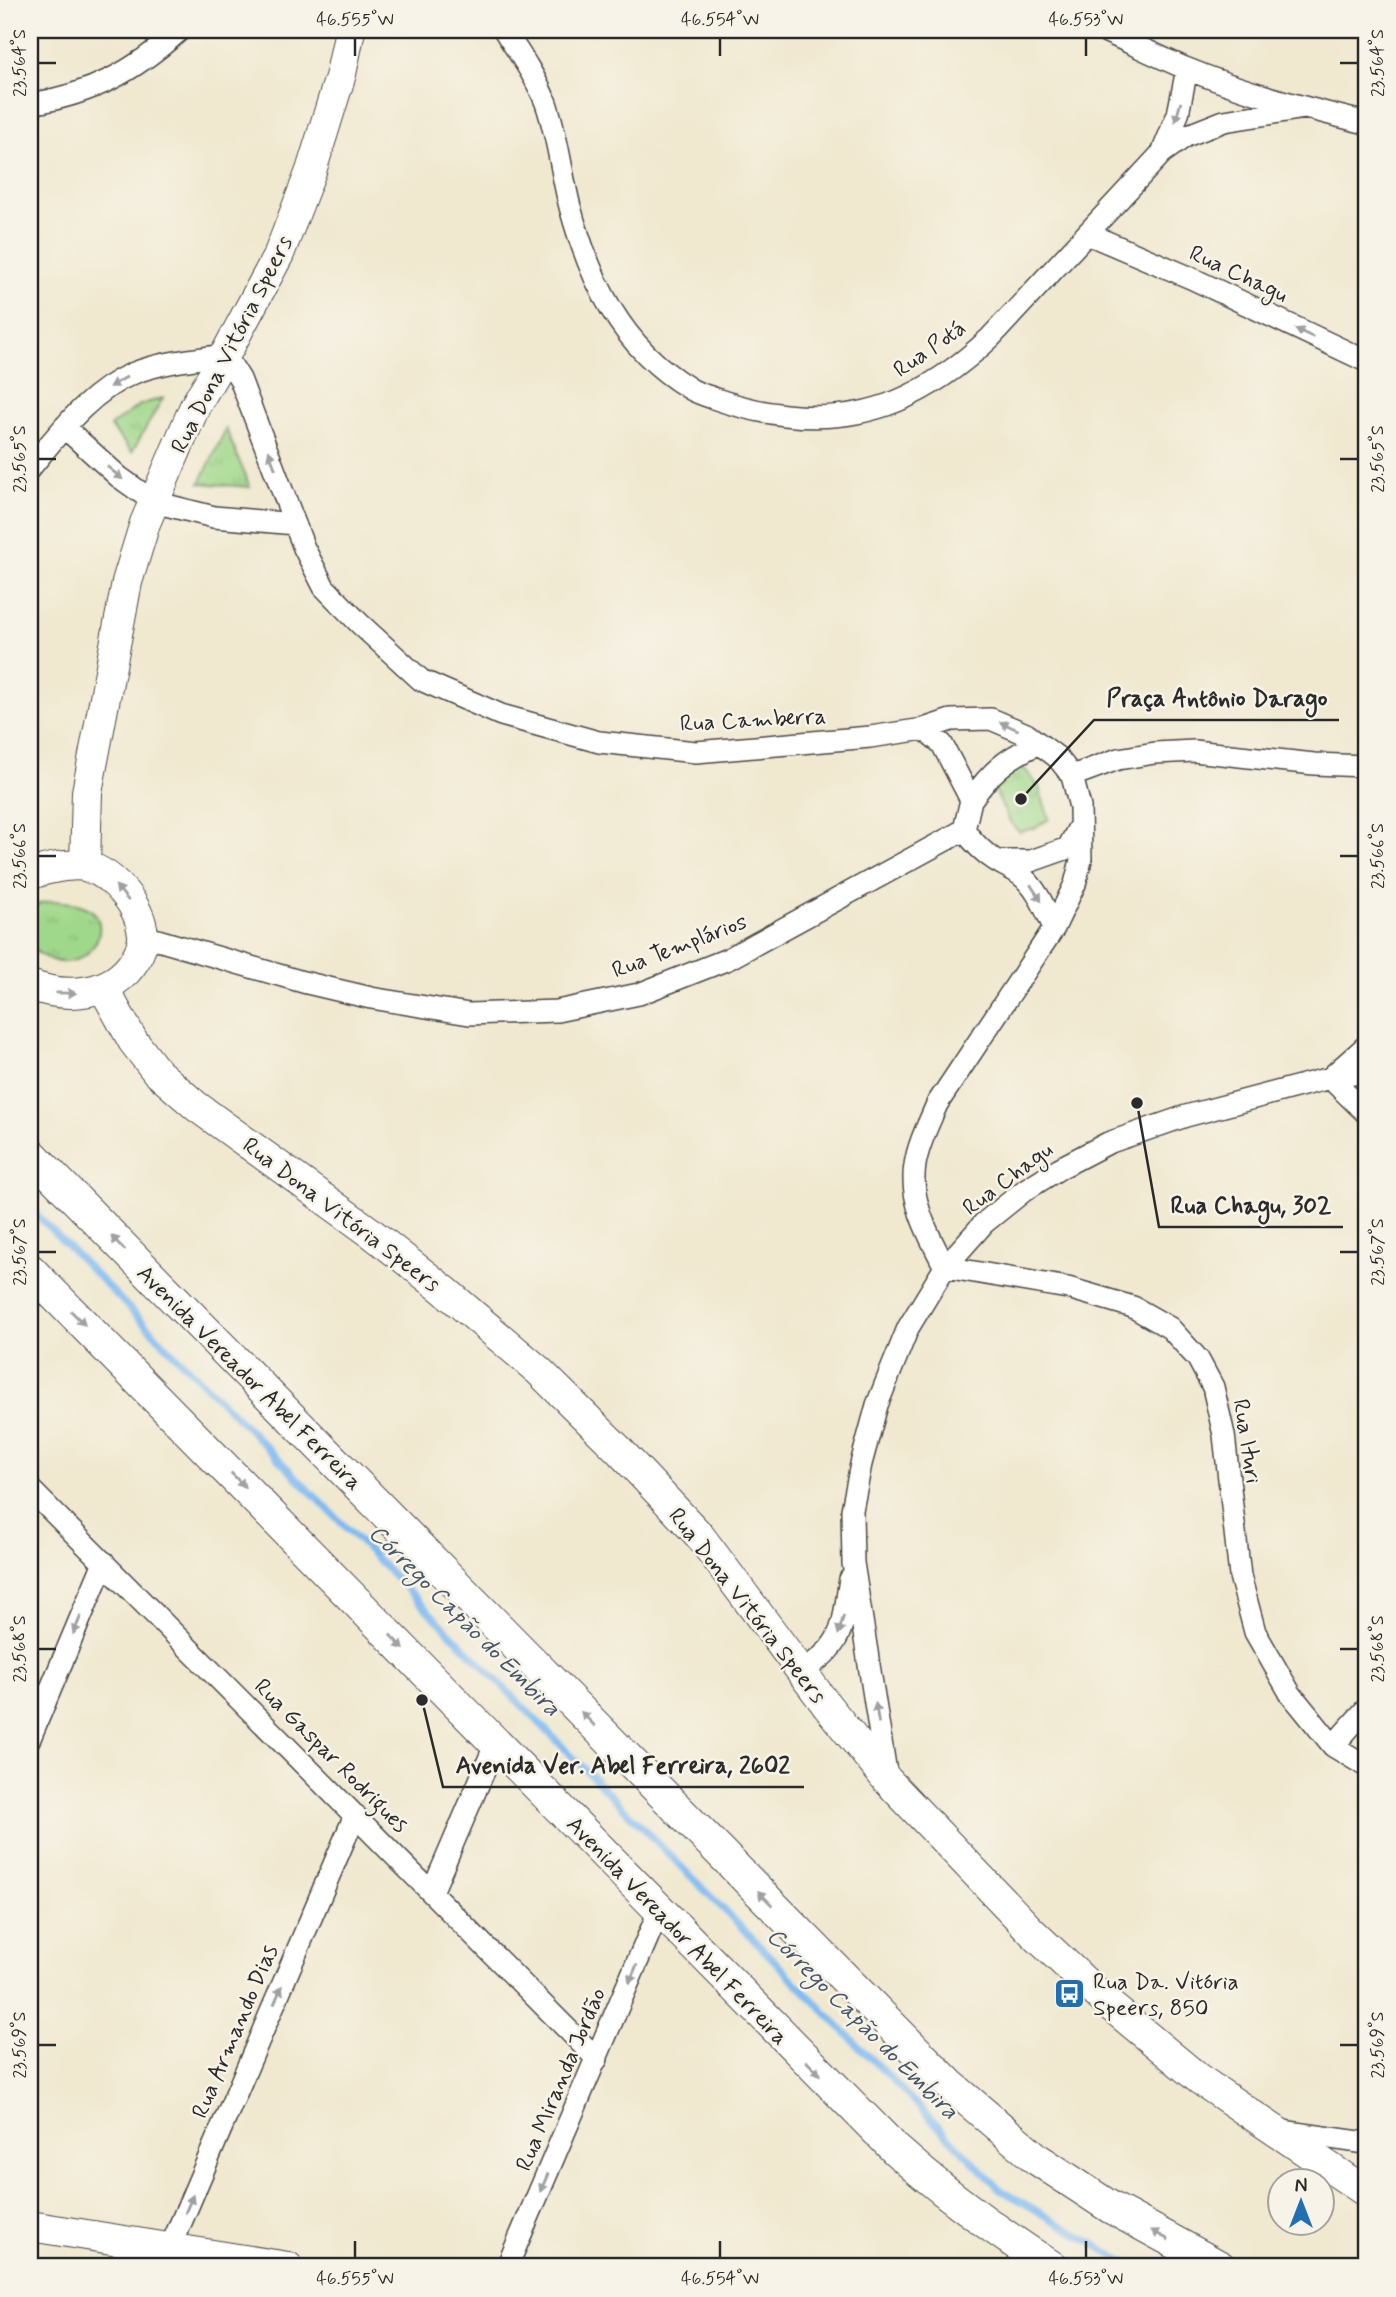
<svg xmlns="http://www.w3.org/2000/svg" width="1396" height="2297" viewBox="0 0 1396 2297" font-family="Mynerve,sans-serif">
<defs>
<pattern id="grass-tufts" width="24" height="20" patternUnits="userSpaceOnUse" patternTransform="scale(1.75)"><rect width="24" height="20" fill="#a0d88b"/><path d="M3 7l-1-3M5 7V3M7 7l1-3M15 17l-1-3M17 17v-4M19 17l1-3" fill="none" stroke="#8aba78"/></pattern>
</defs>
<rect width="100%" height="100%" fill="#f7f3e8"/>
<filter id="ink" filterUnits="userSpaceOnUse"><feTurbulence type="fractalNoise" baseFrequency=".0143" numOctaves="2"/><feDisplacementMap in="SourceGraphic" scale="14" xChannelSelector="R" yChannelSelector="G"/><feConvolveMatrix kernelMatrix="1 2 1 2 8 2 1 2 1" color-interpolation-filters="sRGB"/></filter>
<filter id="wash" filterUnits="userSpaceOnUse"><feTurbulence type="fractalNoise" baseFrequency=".00686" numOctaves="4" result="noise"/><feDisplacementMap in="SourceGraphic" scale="28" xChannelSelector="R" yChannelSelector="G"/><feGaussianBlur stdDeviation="1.57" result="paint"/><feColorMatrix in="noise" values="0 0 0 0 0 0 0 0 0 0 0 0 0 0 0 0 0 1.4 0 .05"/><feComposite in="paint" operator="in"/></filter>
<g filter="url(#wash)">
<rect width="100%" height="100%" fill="#f0e8cf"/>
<path fill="url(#grass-tufts)" stroke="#66825b" stroke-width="2" d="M163,398l-31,54 -22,-26 30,-21z
M226,429l24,58 -50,-4z
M1023,767l16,20 10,32 -14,9 -16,4 -9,-10 -17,-35 15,-14z
M53,901c11,1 23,1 33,6 36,17 -7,86 -56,39v-36l11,-7z"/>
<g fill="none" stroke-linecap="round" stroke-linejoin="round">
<path stroke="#80bbf2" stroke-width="7" d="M30,1208l970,981 133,78"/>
</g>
</g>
<g filter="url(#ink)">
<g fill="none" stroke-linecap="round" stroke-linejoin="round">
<defs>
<path id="street" d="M504,30c15,23 32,47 42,73 12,34 15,69 24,104 20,73 51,140 119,181 7,5 16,7 24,10 26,9 45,14 72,17 84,10 145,-21 205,-77l172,-185 24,-17 38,-15 81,-13
M1102,30c27,12 55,26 83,38 58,24 120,40 181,55
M30,104c63,-10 103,-32 150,-74
M1162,153l16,-39 9,-45
M1088,234l103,44 175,83
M64,427l55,50 35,25 60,15 81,7
M30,468c29,-35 60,-77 104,-95 28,-11 61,-14 91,-18l15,24 64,169 20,39 35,36 62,57 80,35 98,27 97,10 174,-15 54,-8 27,-9 40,-1 35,15 31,23 15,19 8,31 1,53 -6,24 -21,44 -117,176c-8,19 -19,40 -22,61 -6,36 14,71 30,102l123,21 65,19 37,21 28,31 15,28 11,48 16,141 15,56 35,61 43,53 33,20
M924,729l18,15 29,56 -7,30c9,12 18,22 31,30 7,5 16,8 24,14 17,12 26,34 35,54
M1072,776l46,-17 37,-6 39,-2 120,13 52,2
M971,800c20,-28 35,-42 67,-56
M998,861h33l37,-13 12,-23
M144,936l159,46 68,16 98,16 88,-3 82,-17 89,-35 236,-129
M1366,1046l-36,32 36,35
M30,1489l567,570
M801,1671c45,-26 41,-46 49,-92
M30,1738l74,-176
M1333,1746l33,-37
M887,1779l-34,-216 -1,-53 9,-46 16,-59 31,-77 37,-61 39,-44 41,-33 35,-22 48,-25 78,-27 144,-38 36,-6
M432,1892l64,-149
M1282,2131l84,12
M162,2267l193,-452
M507,2267l152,-356"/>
<path id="secondary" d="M85,865l2,-73 40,-210 18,-59 50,-117 30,-51 54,-101 32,-83 30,-97 9,-44
M30,875c12,-6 45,-13 58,-8 27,8 52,39 55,67 1,9 -4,19 -8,26 -22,36 -69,39 -105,25
M103,987l30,54 24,31 39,34 174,126 74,58 95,81 79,78 81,86 129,172 59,73 146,153 73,69 93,77 167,113
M30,2226l258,41"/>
<path id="primary" d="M30,1153l920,932 87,74 73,48 110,60
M30,1270l866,880c49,44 101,82 156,117"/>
</defs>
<use href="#street" stroke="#494744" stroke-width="24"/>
<use href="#secondary" stroke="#494744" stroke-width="32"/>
<use href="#primary" stroke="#494744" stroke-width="34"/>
<use href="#street" stroke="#fff" stroke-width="21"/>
<use href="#secondary" stroke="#fff" stroke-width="30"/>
<use href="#primary" stroke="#fff" stroke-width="32"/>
</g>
<defs><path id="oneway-solid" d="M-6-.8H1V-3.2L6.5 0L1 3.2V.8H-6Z" transform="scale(1.75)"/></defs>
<g fill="#a0a0a0">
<use href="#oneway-solid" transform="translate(1178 112) rotate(106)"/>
<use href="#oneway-solid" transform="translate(1304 333) rotate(-155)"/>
<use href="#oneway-solid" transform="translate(118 382) rotate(150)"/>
<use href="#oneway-solid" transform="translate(272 460) rotate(-110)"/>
<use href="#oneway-solid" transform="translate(115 473) rotate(40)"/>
<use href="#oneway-solid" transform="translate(1009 726) rotate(-156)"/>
<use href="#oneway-solid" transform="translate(122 893) rotate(-130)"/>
<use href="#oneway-solid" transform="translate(1036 893) rotate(57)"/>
<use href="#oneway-solid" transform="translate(66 993) rotate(1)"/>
<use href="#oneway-solid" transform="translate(118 1243) rotate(-134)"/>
<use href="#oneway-solid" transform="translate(78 1318) rotate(45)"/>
<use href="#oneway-solid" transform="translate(238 1480) rotate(46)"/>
<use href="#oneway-solid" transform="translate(77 1625) rotate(113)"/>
<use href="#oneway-solid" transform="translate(841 1625) rotate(106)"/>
<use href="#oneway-solid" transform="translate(397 1642) rotate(46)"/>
<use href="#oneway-solid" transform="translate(877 1713) rotate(-99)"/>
<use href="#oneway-solid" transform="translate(588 1719) rotate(-134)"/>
<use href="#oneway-solid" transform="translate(765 1898) rotate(-135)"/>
<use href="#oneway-solid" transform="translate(633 1974) rotate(113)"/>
<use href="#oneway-solid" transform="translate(278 1995) rotate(-67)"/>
<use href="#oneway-solid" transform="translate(813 2068) rotate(46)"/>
<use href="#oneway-solid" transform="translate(544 2183) rotate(113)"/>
<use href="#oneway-solid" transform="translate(189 2204) rotate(-67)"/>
<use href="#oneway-solid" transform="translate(1160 2235) rotate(-151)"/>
</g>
</g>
<path fill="none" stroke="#2b2b2b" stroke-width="2.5" d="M355,38v18M720,38v18M1086,38v18M38,63h18M1340,63h18M38,459h18M1340,459h18M38,856h18M1340,856h18M38,1252h18M1340,1252h18M38,1649h18M1340,1649h18M38,2045h18M1340,2045h18M355,2241v17M720,2241v17M1086,2241v17"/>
<defs>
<symbol id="bus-square" viewBox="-11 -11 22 22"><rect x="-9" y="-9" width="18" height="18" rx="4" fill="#1f6fb2" stroke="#f7f3e8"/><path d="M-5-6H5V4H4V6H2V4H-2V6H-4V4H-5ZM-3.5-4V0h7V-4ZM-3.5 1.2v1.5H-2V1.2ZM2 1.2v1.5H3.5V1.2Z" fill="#fff"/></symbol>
</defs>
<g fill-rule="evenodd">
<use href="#bus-square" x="1052" y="1976" width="35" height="35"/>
</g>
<g text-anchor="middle" stroke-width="5" stroke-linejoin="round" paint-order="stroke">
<g font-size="23" fill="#2b2b2b" stroke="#f7f3e8">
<text transform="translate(1239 273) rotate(25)" y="8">Rua Chagu</text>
<text transform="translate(231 344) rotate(-63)" y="8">Rua Dona Vitória Speers</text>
<text transform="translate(929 348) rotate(-35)" y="8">Rua Potá</text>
<text transform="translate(753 719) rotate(-3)" y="8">Rua Camberra</text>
<text transform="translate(679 945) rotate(-21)" y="8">Rua Templários</text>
<text transform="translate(1007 1178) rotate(-37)" y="8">Rua Chagu</text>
<text transform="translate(342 1214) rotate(37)" y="8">Rua Dona Vitória Speers</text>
<text transform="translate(250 1377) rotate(45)" y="8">Avenida Vereador Abel Ferreira</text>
<text transform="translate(1248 1441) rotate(81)" y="8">Rua Ituri</text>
<text transform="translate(748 1605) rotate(52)" y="8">Rua Dona Vitória Speers</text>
<text transform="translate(332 1755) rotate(45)" y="8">Rua Gaspar Rodrigues</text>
<text transform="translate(678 1930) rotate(46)" y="8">Avenida Vereador Abel Ferreira</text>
<text transform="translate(234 2031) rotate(-67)" y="8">Rua Armando Dias</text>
<text transform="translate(560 2079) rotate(-67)" y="8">Rua Miranda Jordão</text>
</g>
<g font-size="23" fill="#2b2b2b" stroke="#f7f3e8" text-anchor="start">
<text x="1093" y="1989">Rua Da. Vitória<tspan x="1093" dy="26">Speers, 850</tspan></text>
</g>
<g font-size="24" font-style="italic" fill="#445667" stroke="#f7f3e8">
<text transform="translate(465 1620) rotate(45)" y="8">Córrego Capão do Embira</text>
<text transform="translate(863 2023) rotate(45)" y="8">Córrego Capão do Embira</text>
</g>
</g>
<path fill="none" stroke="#2b2b2b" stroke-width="2.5" d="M1021 799L1094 720H1339M1137 1103L1159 1227H1343M422 1700L443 1787H804"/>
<g fill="#2b2b2b" stroke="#f7f3e8" stroke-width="2.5">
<circle cx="1021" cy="799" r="7"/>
<circle cx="1137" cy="1103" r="7"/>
<circle cx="422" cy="1700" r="7"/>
</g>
<g font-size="24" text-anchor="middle" font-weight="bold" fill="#2b2b2b" stroke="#f7f3e8" stroke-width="5" stroke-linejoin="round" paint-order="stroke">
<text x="1217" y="706">Praça Antônio Darago</text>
<text x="1251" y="1213">Rua Chagu, 302</text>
<text x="623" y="1773">Avenida Ver. Abel Ferreira, 2602</text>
</g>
<rect width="1396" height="2297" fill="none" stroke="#f7f3e8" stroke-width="77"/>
<g transform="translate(1301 2202)"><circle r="33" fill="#f7f3e8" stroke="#a5a39c" stroke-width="2"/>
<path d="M0-5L12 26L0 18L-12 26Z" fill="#1f6fb2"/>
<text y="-10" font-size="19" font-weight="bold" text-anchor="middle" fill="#2b2b2b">N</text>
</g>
<rect x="38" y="38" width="1320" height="2220" fill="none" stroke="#2b2b2b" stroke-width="2.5"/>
<g font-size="18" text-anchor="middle" fill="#2b2b2b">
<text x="355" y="25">46.555°W</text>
<text x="720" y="25">46.554°W</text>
<text x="1086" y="25">46.553°W</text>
<text transform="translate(19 63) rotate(-90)" y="6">23.564°S</text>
<text transform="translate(1377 63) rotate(-90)" y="6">23.564°S</text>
<text transform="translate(19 459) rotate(-90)" y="6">23.565°S</text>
<text transform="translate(1377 459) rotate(-90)" y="6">23.565°S</text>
<text transform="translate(19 856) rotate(-90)" y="6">23.566°S</text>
<text transform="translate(1377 856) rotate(-90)" y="6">23.566°S</text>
<text transform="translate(19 1252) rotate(-90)" y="6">23.567°S</text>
<text transform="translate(1377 1252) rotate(-90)" y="6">23.567°S</text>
<text transform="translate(19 1649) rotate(-90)" y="6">23.568°S</text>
<text transform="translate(1377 1649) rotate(-90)" y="6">23.568°S</text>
<text transform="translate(19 2045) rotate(-90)" y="6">23.569°S</text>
<text transform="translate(1377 2045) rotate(-90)" y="6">23.569°S</text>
<text x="355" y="2284">46.555°W</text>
<text x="720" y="2284">46.554°W</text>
<text x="1086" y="2284">46.553°W</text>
</g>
</svg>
